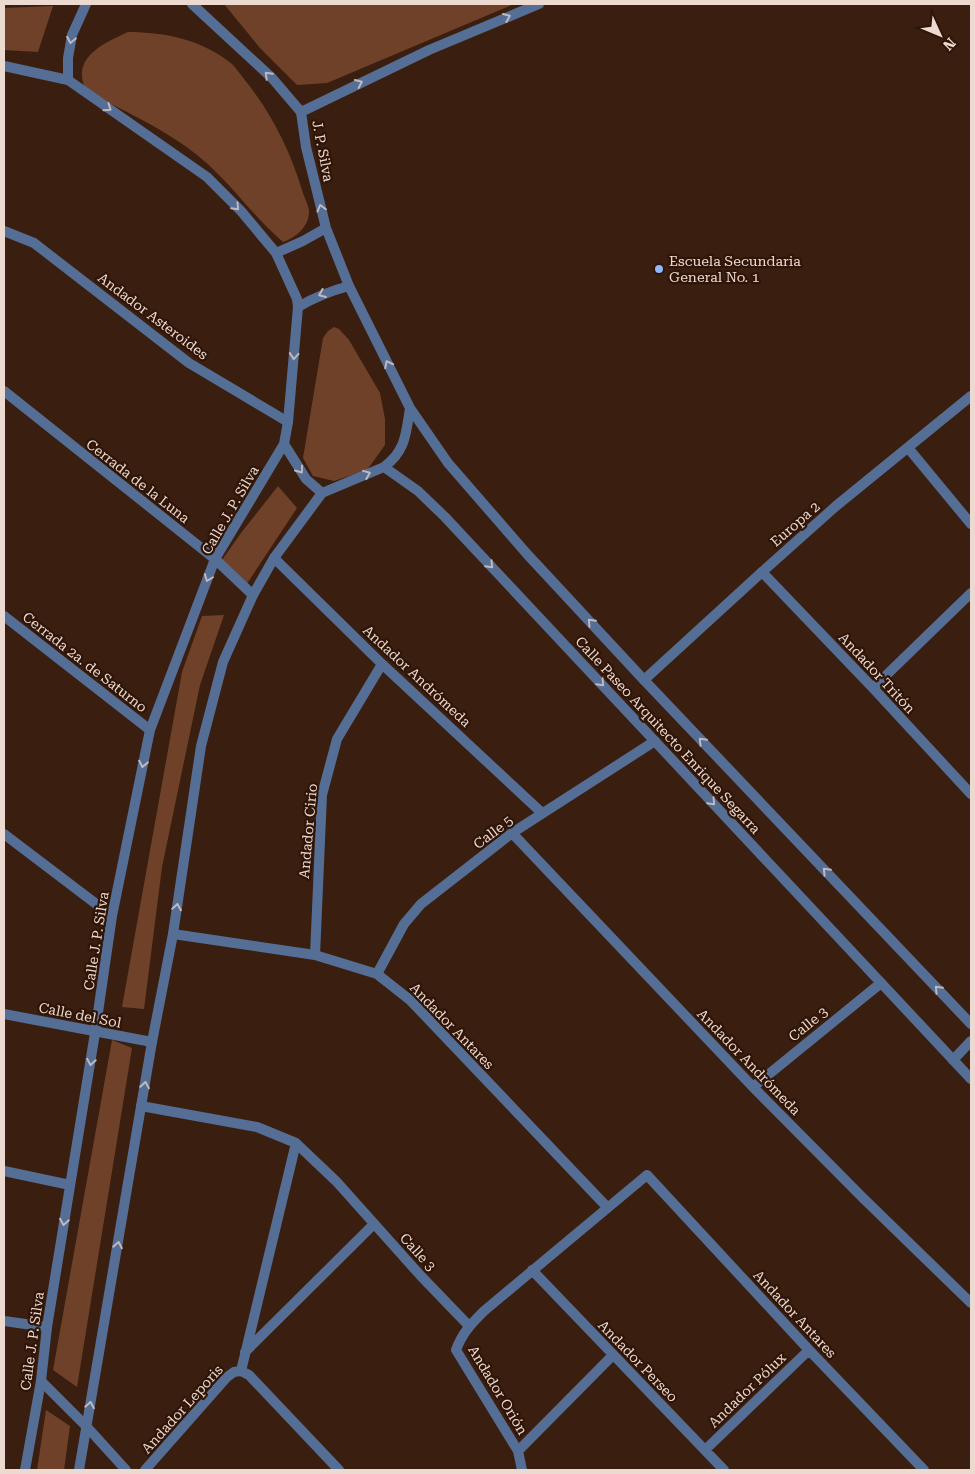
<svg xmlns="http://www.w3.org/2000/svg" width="975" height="1474" viewBox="0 0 975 1474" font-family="'Roboto Serif',serif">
<rect width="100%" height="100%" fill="#3a1f10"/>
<path fill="#6f4129" d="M224,4h290l-187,79 -30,2 -37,-37z
M53,6l-15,46 -34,-2v-42z
M128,32c37,0 75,8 104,32 4,4 8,10 12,15 27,33 46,71 58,111 2,7 7,16 7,22 0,15 -14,26 -26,30 -26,-22 -45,-49 -70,-73 -35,-34 -84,-56 -128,-78 -1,-5 -3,-11 -3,-16 -1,-23 29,-35 46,-43z
M334,327l5,2 10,11 31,53 5,26v26l-18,25 -33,11 -21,-5 -10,-18 20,-120 5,-7z
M278,486l19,22 -51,77 -24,-25 19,-27z
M224,615l-24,70 -38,182 -18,142 -22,-2 60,-335 20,-56z
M112,1040l20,8 -55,339 -24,-17z
M46,1410l24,16 -6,44h-27z"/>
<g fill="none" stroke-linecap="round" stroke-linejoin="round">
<path stroke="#556e95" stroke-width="10" d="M762,572l74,-66 135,-110"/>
<path stroke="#556e95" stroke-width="10" d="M4,231l30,12 155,120 99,59
M4,391l211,168 38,36
M909,449l62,75
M274,558l108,106 160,149
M4,616l146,114
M644,680l118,-108 111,116 98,106
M873,688l98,-95
M512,833l241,254 110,111 108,105
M4,834l108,82
M173,934l142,21 62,19 33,26 197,207
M315,955l7,-160 15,-56 45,-75
M377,974l27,-50 17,-20 91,-71 143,-92
M4,1014l148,28
M953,1060l18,-19
M753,1087l128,-104
M141,1106l116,21 39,16 40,38 84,94 49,51
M4,1171l66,14
M532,1270l192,200
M4,1321l43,6
M245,1352l129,-128
M241,1371l55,-228
M241,1371l8,4 90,95
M41,1381l46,46 39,43
M705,1450l104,-100
M518,1451l95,-96
M145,1470l82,-93 7,-5 7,-1
M522,1470l-4,-19 -62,-101c6,-17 16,-27 28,-39l163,-136 162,175 115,120"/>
<path stroke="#556e95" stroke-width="10" d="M192,4l80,74 29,34
M539,4l-110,46 -128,62 5,35 20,81 23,58 61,122 38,55 79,91 117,126 327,344
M4,66l64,14 139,97 34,34 35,42 21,46 1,8 -10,115 -4,22 -69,115 -65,171 -38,186 -17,117 -48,294 -6,54 -16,89
M68,80v-22l4,-23 14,-31
M276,253l27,-12 23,-13
M298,307c17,-10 32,-16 51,-21
M284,444l22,35 16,14
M384,467c22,-16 22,-34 26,-59
M322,493l62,-26 34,24 27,26 526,562
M79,1470l73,-428 21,-108 28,-188 22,-84 30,-67 21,-37 48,-65"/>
</g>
<defs><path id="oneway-chevron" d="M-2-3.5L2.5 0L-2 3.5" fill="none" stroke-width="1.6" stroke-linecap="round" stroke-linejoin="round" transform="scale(1.25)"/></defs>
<g stroke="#bfb9be">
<use href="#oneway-chevron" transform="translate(507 17) rotate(-23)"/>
<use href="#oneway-chevron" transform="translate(71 40) rotate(101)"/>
<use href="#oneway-chevron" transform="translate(268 75) rotate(-135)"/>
<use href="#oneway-chevron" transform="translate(359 83) rotate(-25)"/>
<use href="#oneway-chevron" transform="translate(108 108) rotate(35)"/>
<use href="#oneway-chevron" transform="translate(236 207) rotate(46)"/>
<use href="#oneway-chevron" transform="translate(321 208) rotate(-105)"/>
<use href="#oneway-chevron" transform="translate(322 294) rotate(157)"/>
<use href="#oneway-chevron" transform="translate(294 356) rotate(95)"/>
<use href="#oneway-chevron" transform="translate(388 364) rotate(-117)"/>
<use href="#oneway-chevron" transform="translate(300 470) rotate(54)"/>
<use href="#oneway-chevron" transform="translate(367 474) rotate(-22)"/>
<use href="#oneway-chevron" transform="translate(490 565) rotate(47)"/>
<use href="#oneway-chevron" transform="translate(208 578) rotate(111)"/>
<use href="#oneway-chevron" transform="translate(591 622) rotate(-133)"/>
<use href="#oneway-chevron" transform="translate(601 683) rotate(47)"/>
<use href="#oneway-chevron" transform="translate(702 741) rotate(-134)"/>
<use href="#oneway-chevron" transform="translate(143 764) rotate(101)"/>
<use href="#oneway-chevron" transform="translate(712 802) rotate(47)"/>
<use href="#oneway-chevron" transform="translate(826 871) rotate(-134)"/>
<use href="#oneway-chevron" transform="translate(177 907) rotate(-81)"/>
<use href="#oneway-chevron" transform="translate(938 989) rotate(-134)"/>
<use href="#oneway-chevron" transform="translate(91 1062) rotate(99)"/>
<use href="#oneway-chevron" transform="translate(145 1085) rotate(-81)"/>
<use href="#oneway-chevron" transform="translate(64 1222) rotate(99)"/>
<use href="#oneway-chevron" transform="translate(118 1245) rotate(-80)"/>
<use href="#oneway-chevron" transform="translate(90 1405) rotate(-80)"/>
</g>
<circle fill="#8eb9fc" stroke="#2f1507" stroke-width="2" cx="659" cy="269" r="5"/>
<g text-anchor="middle" stroke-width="4.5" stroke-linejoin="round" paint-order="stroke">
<g font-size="14" fill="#ecd9d0" stroke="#2f1507">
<text transform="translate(323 151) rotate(79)" y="5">J. P. Silva</text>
<text transform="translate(153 316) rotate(37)" y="5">Andador Asteroides</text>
<text transform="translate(138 481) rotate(38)" y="5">Cerrada de la Luna</text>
<text transform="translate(230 510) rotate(-60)" y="5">Calle J. P. Silva</text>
<text transform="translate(795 524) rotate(-41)" y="5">Europa 2</text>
<text transform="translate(85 662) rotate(38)" y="5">Cerrada 2a. de Saturno</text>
<text transform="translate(877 673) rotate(47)" y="5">Andador Tritón</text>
<text transform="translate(417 676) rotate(43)" y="5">Andador Andrómeda</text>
<text transform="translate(668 735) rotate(47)" y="5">Calle Paseo Arquitecto Enrique Segarra</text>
<text transform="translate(308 831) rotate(-85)" y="5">Andador Cirio</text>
<text transform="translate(493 832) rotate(-37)" y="5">Calle 5</text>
<text transform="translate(96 941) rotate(-81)" y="5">Calle J. P. Silva</text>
<text transform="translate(80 1015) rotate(11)" y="5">Calle del Sol</text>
<text transform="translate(808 1024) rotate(-39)" y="5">Calle 3</text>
<text transform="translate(452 1026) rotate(46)" y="5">Andador Antares</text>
<text transform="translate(749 1062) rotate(46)" y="5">Andador Andrómeda</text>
<text transform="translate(418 1252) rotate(48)" y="5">Calle 3</text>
<text transform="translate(795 1314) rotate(47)" y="5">Andador Antares</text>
<text transform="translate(32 1341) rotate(-82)" y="5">Calle J. P. Silva</text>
<text transform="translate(638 1361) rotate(46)" y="5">Andador Perseo</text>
<text transform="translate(498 1390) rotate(59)" y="5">Andador Orión</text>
<text transform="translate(747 1390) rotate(-44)" y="5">Andador Pólux</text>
<text transform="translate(182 1409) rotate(-48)" y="5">Andador Leporis</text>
</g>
<g font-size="14" fill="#ecd9d0" stroke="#2f1507" text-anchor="start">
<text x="669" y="266">Escuela Secundaria<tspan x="669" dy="16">General No. 1</tspan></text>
</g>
</g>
<rect width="975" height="1474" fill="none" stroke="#ecd9d0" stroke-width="10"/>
<g transform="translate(940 35) rotate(134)" stroke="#2f1507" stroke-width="4" paint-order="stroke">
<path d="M0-4L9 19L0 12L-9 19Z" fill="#ecd9d0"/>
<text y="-8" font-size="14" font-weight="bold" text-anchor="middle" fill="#ecd9d0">N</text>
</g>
</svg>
